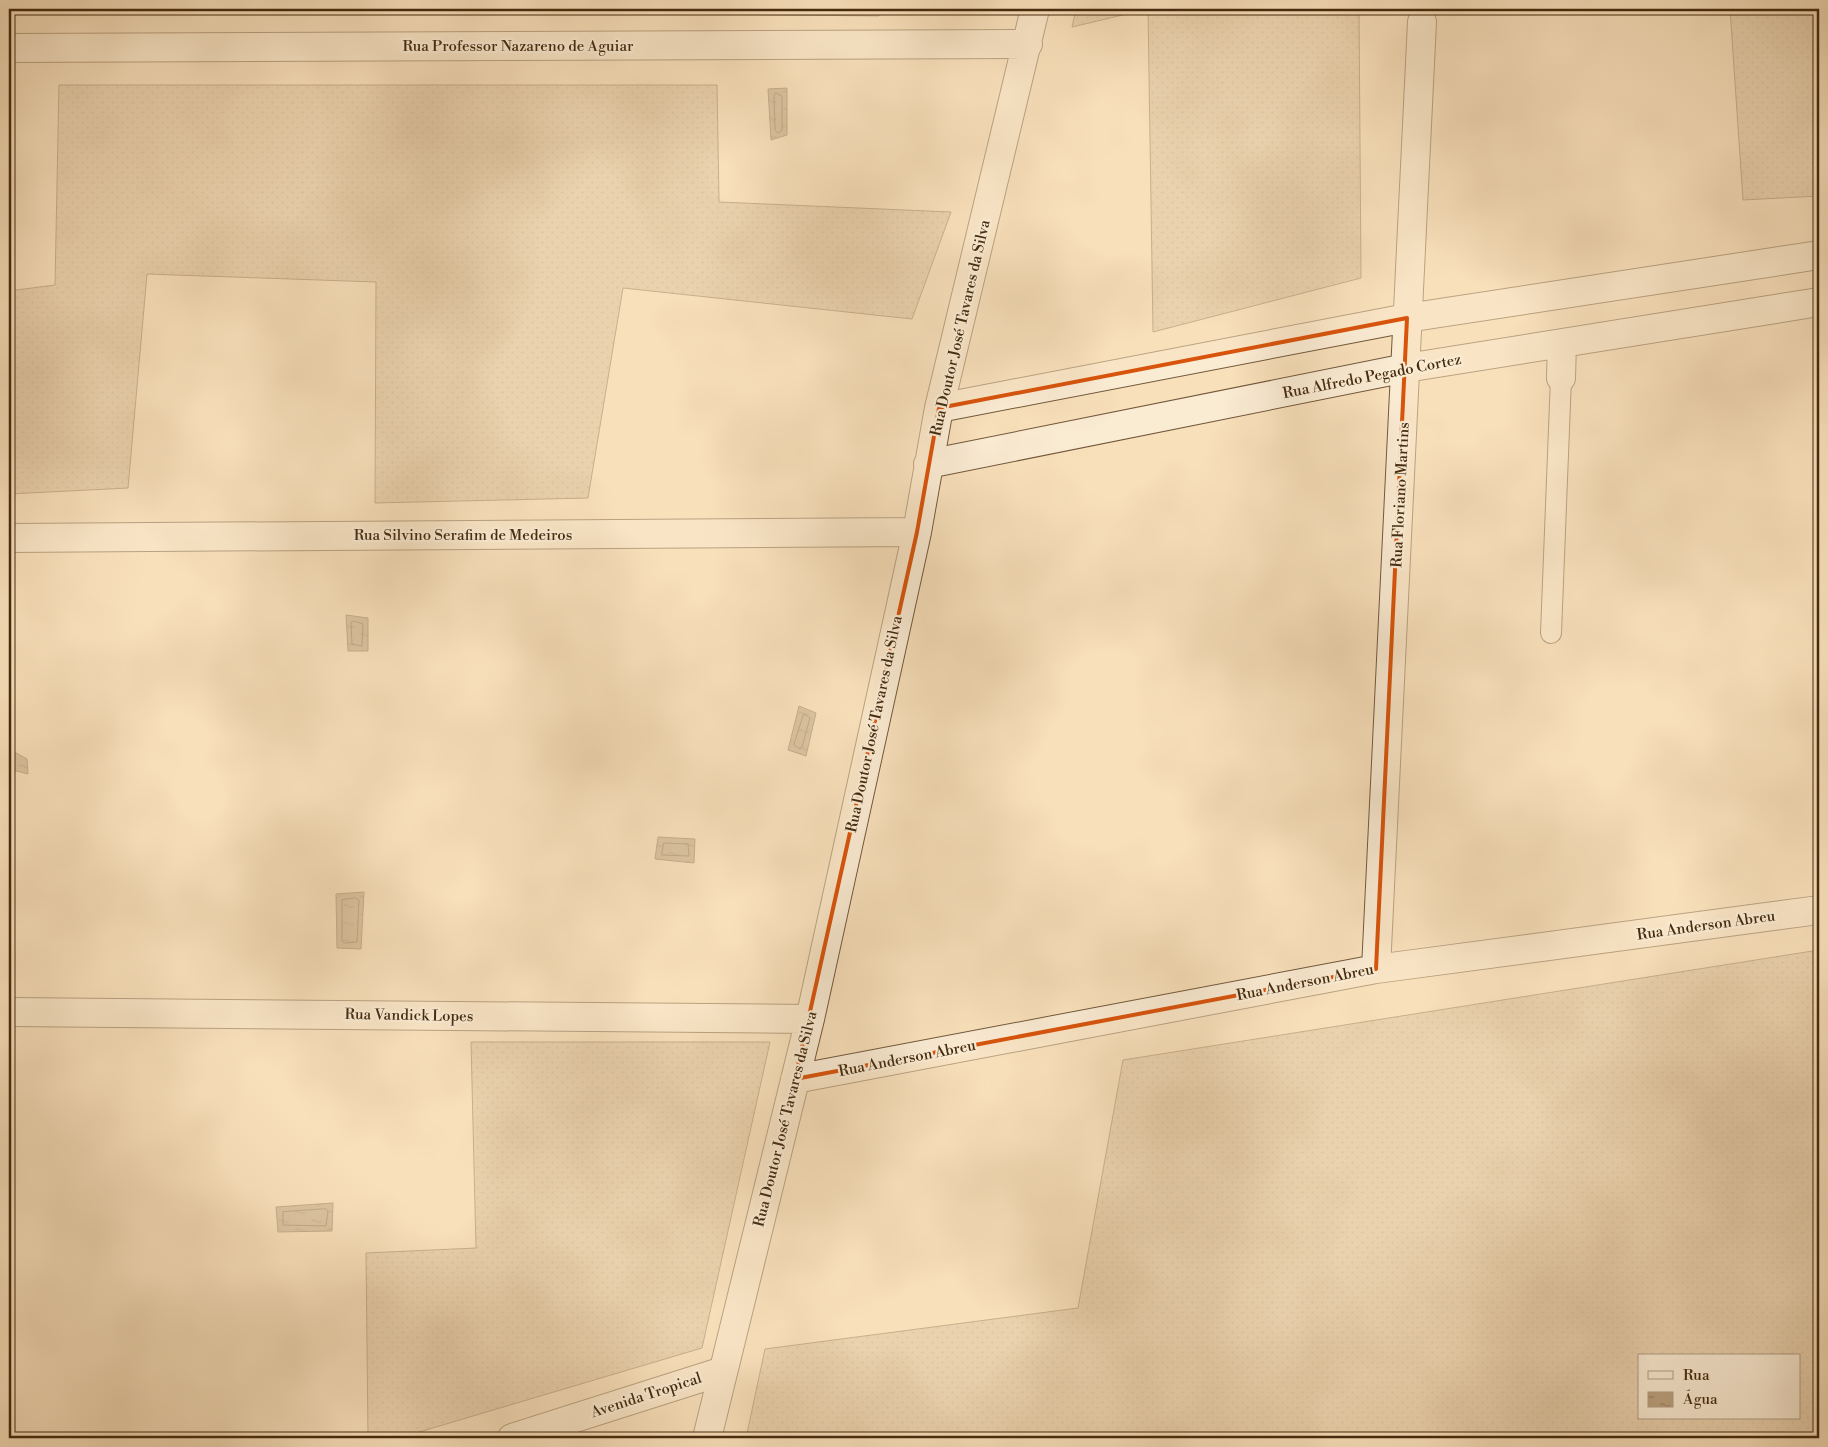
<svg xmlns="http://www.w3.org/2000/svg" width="1828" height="1447" viewBox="0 0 1828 1447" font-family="'Libre Bodoni',serif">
<defs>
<pattern id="grass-dots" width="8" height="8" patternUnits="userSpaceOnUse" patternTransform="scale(1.25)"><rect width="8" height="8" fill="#dac19e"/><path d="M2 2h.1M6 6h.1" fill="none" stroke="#bca687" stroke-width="1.8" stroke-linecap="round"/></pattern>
<pattern id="water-ripples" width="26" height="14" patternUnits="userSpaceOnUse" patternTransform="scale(1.25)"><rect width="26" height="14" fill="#bba281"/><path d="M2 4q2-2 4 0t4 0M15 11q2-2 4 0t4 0" fill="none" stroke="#9a8468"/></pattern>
</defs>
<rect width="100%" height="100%" fill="#f8e0bb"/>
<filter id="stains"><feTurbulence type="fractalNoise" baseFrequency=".004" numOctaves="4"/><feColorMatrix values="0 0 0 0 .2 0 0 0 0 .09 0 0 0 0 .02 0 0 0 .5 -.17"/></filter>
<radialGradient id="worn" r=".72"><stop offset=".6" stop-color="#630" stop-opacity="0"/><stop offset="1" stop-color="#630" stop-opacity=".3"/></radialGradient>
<path fill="url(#grass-dots)" stroke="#907656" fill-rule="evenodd" d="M356,9h523v7l-523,-6z
M1076,9h283l2,269 -208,54 -5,-323 -76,18z
M1730,9h89v187l-76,4z
M59,85h658l2,117 232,10 -39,107 -289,-31 -35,210 -213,5 1,-221 -229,-8 -19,214 -119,6v-203l46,-6z
M1819,950v488h-1073l19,-89 313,-41 45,-248zM1639,1356h160v62h-160z
M471,1042h299l-68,306 -303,90h-31l-2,-185 110,-5z"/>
<path fill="url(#water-ripples)" stroke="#8c7253" d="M787,88v47l-16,5 -3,-51z
M346,615l22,3v33h-20z
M799,706l17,7 -10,43 -18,-6z
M9,749l18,10 1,15 -19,-5z
M658,837l37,2 -1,24 -39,-4z
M364,892l-3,57 -24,-1 -1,-54z
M333,1203l-1,28 -54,1 -2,-25z"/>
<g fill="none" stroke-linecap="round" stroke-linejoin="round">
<path stroke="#806648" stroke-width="1" d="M776,93l6,3v34l-4,3 -3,-3 -1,-34z
M354,621l9,3 -1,22 -10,-2 -1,-21z
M804,714l6,4 -8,29 -2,2 -6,-4z
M664,843l24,1 1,12 -27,-1z
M356,898l3,2 -2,42 -13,1 -2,-2v-41z
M326,1209l2,2 -2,15 -43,-1v-13z"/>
<defs>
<path id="lane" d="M1551,633l10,-255"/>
<path id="street" d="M9,48l1019,-4
M1561,378l1,-35
M939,408l468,-90 412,-63
M928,464l478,-96 413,-66
M9,538l908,-6
M1376,969l46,-947
M9,1012l801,7
M795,1079l581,-110 443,-59
M512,1438l211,-67
M707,1438l103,-419 107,-487 22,-124 96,-399"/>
</defs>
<use href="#lane" stroke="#72583a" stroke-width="22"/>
<use href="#street" stroke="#72583a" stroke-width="30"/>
<use href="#lane" stroke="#faebd3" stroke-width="20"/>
<use href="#street" stroke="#faebd3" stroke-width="28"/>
</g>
<path d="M0 0H1828V1447H0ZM1407,318l-31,651 -581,110 122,-547 22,-124z" fill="#f8e0bb" fill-opacity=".55" fill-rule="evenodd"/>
<path fill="none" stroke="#d8540c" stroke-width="4" stroke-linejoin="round" d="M1407,318l-31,651 -581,110 122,-547 22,-124z"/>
<g text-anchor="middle" stroke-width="4.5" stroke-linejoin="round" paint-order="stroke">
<g font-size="15" fill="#452b0f" stroke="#faebd3">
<text x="518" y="51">Rua Professor Nazareno de Aguiar</text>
<text transform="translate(960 328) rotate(-77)" y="5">Rua Doutor José Tavares da Silva</text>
<text transform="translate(1372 376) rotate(-11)" y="5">Rua Alfredo Pegado Cortez</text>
<text transform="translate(1400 495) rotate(-87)" y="5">Rua Floriano Martins</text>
<text x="463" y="540">Rua Silvino Serafim de Medeiros</text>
<text transform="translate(874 724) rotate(-78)" y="5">Rua Doutor José Tavares da Silva</text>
<text transform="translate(1706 925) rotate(-8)" y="5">Rua Anderson Abreu</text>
<text transform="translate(1305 982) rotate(-11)" y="5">Rua Anderson Abreu</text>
<text transform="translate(409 1015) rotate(1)" y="5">Rua Vandick Lopes</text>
<text transform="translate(907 1058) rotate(-11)" y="5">Rua Anderson Abreu</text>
<text transform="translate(785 1119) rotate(-76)" y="5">Rua Doutor José Tavares da Silva</text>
<text transform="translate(646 1395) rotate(-18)" y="5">Avenida Tropical</text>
</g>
</g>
<rect width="1828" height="1447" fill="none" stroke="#f8e0bb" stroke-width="30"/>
<rect x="10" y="10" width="1808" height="1427" fill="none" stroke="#452b0f" stroke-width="2.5"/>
<rect x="15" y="15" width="1798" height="1417" fill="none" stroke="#452b0f"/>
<rect x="1638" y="1354" width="162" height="65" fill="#faebd3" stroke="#b29e85"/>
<rect x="1648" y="1371" width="25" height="8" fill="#faebd3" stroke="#b29e85"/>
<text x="1683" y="1380" font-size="15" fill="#452b0f">Rua</text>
<rect x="1648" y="1392" width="25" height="15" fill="url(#water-ripples)" stroke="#b29e85"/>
<text x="1683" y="1404" font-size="15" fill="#452b0f">Água</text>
<rect width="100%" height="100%" filter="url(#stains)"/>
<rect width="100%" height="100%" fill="url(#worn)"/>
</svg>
